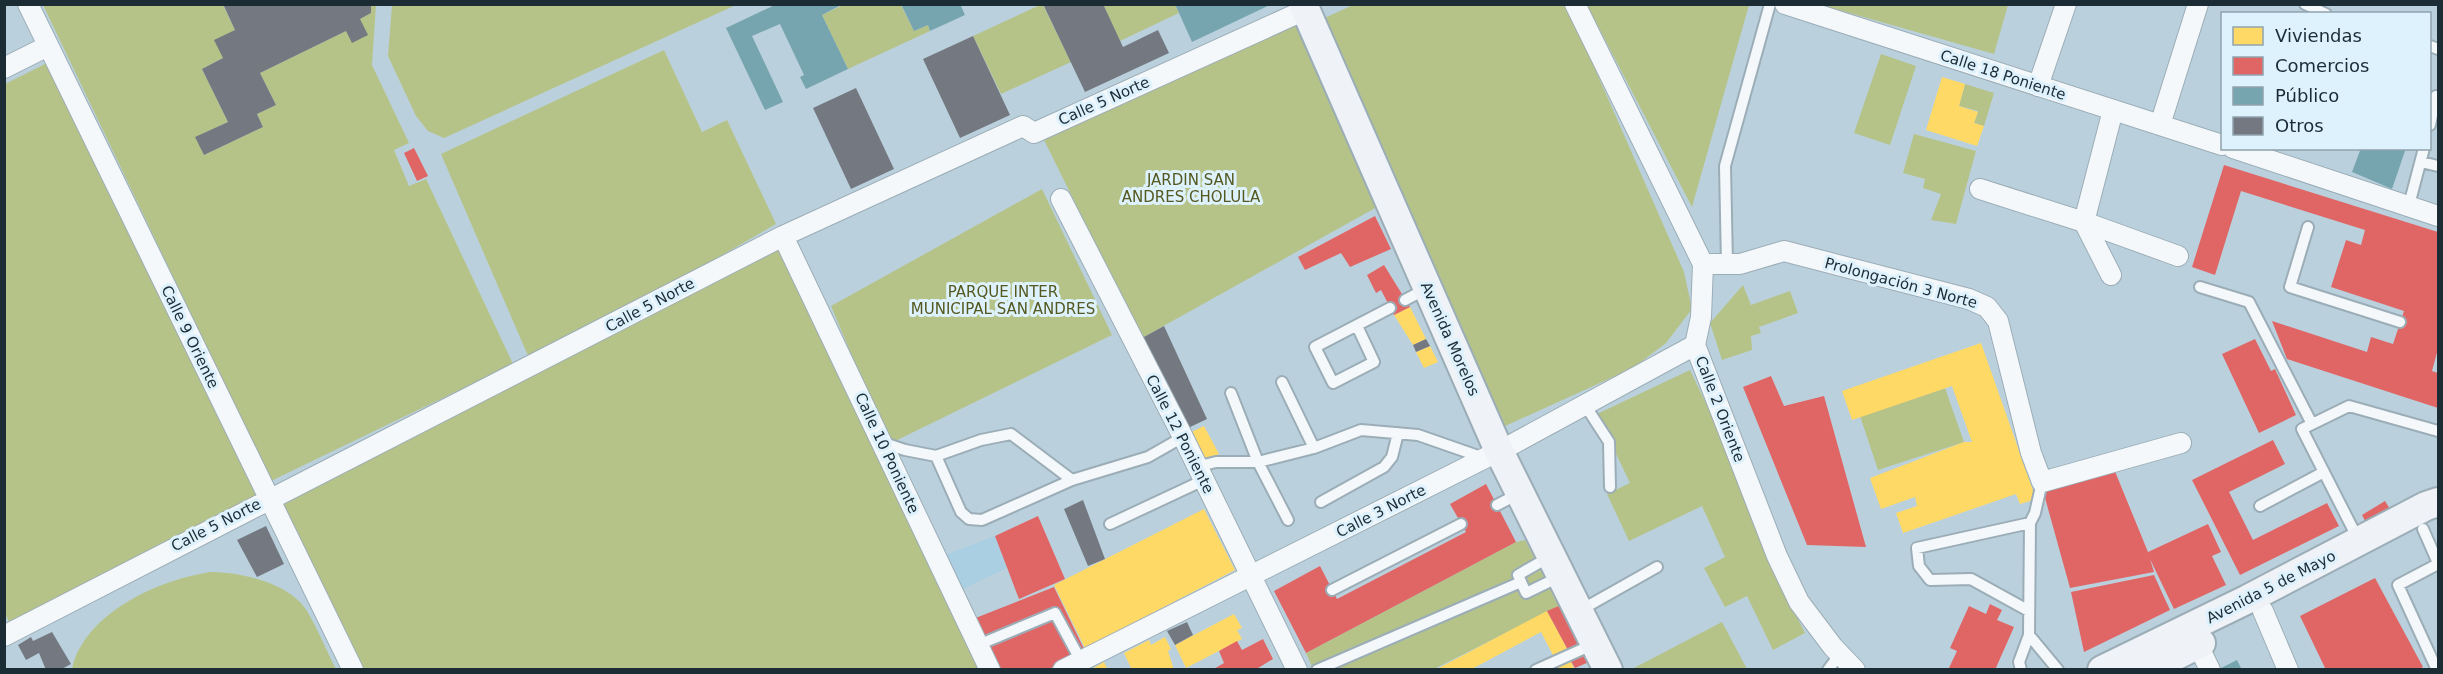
<svg xmlns="http://www.w3.org/2000/svg" width="2443" height="674" viewBox="0 0 2443 674" font-family="'DejaVu Sans',sans-serif">
<rect width="100%" height="100%" fill="#bad1dd"/>
<path fill="#aacee2" d="M995,536l12,32 -51,24 -19,-34z"/>
<path fill="#b6c388" d="M43,5h180l12,25 -12,28 -21,11 26,53 -32,15 8,18 59,-28 -6,-13 19,-9 -16,-32 86,-42 14,-12 11,-6v-8h5l-4,60 37,78 -15,7 15,36 17,-7 87,185 -242,117z
M392,5v-1l344,1 -292,133 -16,-7 -12,-15 -28,-60z
M843,5h58l13,26 14,-6 2,6 -82,38 -26,-54z
M1040,5h3l28,57 -70,32 -28,-58z
M1103,5h72l4,8 -59,28z
M1353,5h214l117,267 8,37 -26,34 -33,25 -130,59 -185,-406z
M1587,5h162l-57,202z
M1821,5h187l-14,49z
M1300,22l77,185 -235,131 -99,-200z
M664,50l38,82 25,-12 49,104 -244,141 -91,-211z
M1881,54l35,12 -26,79 -36,-12z
M49,62l211,431 -251,129 -4,-9v-529z
M1965,84l29,9 -10,33 -10,-3 4,-12 -19,-5z
M1914,134l62,17 -20,73 -25,-4 10,-26 -18,-6 2,-9 -22,-6z
M1042,189l70,146 -223,109 -58,-138z
M783,242l196,427h-623l-85,-169z
M1743,285l8,20 39,-14 8,22 -39,14 2,6 -10,3 1,14 -30,10 -12,-37z
M1690,370l103,215 -11,3 23,45 -32,17 -26,-54 -22,11 -21,-39 21,-11 -23,-51 -73,35 -22,-47 23,-11 -33,-69z
M1945,388l19,54 -86,28 -18,-54z
M1525,540l36,65 -127,64h-121l-7,-16 210,-111z
M211,572c29,0 79,11 96,39 11,18 19,39 29,58h-264c12,-56 88,-90 139,-97z
M1722,622l25,47h-115z"/>
<path fill="#ffd966" d="M1942,77l23,7 -6,22 19,6 -4,11 10,3 -7,20 -51,-16z
M1410,307l16,32 -13,6 -19,-30z
M1981,343l55,156 -16,5 -4,-10 -113,39 -7,-20 21,-7 -2,-9 -34,12 -11,-31 94,-36h8l-20,-56 -100,34 -10,-29z
M1430,346l8,16 -14,6 -8,-16z
M1204,426l15,28 -21,9 -13,-28z
M1204,509l31,61 -150,78 -31,-63z
M1547,611l22,41 -14,7 -14,-27 -71,38h-35z
M1234,614l8,14 -5,2 5,9 -56,29 -11,-23z
M1165,637l6,12 -3,2 6,19h-42l-8,-17 25,-13 2,5z
M1569,658l6,12h-28z
M1104,662l4,8h-18z"/>
<path fill="#e06666" d="M414,148l14,28 -11,5 -13,-28z
M2224,165l214,67v117l-6,22 6,2v35l-151,-49 -15,-38 95,31 4,-15 22,7 11,-33 -73,-24 15,-47 15,5 4,-15 -124,-39 -26,84 -23,-8z
M1375,216l16,33 -41,18 -9,-14 -36,17 -7,-13z
M1384,265l26,42 -16,8 -13,-25 -5,3 -9,-18z
M2255,339l16,32 4,-2 21,46 -37,18 -37,-79z
M1771,376l13,30 40,-10 42,151 -59,-2 -64,-158z
M2273,440l12,24 -56,28 24,48 74,-37 12,23 -99,49 -48,-95z
M2114,469l34,83 60,-28 13,28 -9,4 14,29 -52,24 -24,-50 4,13 -84,16 -28,-101z
M1486,484l30,58 -210,111 -32,-62 46,-25 17,33 129,-67 -16,-28z
M2385,501l8,13 -24,14 -7,-13z
M1038,516l27,63 -46,20 -24,-63z
M2154,575l16,35 -86,42 -13,-60z
M2375,578l48,89 -5,3h-92l-26,-54z
M1054,587l31,64 -38,19h-56l-23,-49z
M1990,604l12,6 -5,10 17,7 -19,43h-47l9,-19 -7,-3 19,-42 17,8z
M1561,605l21,41 -13,6 -22,-41z
M1263,639l10,20 -18,11h-43l12,-7 -5,-12 18,-10 5,9z
M1583,651l6,11 -14,6 -6,-10z"/>
<path fill="#76a5af" d="M777,4h66l-21,11 26,54 -42,20 -6,-12 4,-2 -24,-51 -28,12 31,66 -18,8 -39,-82z
M901,4h59l5,11 -35,16 -2,-6 -14,6z
M1175,4l43,1 54,-1 -80,38z
M2361,148h45l-14,41 -40,-17z
M2237,660l5,10h-25z"/>
<path fill="#747881" d="M223,4h148v9l-11,6 8,16 -16,8 -6,-12 -86,42 16,32 -19,9 6,13 -59,28 -9,-18 33,-15 -26,-53 21,-11 -9,-18 21,-10z
M1043,4h60l20,43 35,-17 11,23 -84,39z
M973,36l37,79 -50,23 -37,-79z
M856,88l38,81 -43,20 -38,-81z
M1164,326l43,93 -21,10 -44,-91z
M1426,339l4,7 -14,6 -3,-7z
M1083,500l22,59 -17,7 -24,-57z
M266,526l18,38 -27,13 -20,-37z
M1187,622l6,13 -18,10 -8,-14z
M52,632l19,32 -11,6h-14l-7,-17 -13,7 -8,-15 13,-8 2,4z"/>
<g fill="none" stroke-linecap="round" stroke-linejoin="round">
<defs>
<path id="lane" d="M2305,4l21,10
M2430,46l8,3
M2430,125l6,-29
M2421,162l17,4
M2409,205l15,-57
M2308,227l-18,60 110,35
M1727,264l-2,-98 45,-162
M2200,287l49,15 63,122
M1405,300l23,-12
M1357,326l17,36 -41,21 -18,-36 75,-39
M1282,382l32,66
M1231,393l27,69 30,58
M1585,405l24,37 1,45
M881,442l24,8 31,6 45,-16 30,-6 61,46 76,-23 35,-20
M936,456l25,56 8,7 13,1 90,-40
M1196,467l20,-5h42l56,-14 47,-18 57,5 66,23
M1321,502l63,-35 8,-10 6,-24
M1497,505l23,-12
M2260,506l64,-34
M2030,523l5,-10 7,-31
M1110,524l94,-44
M2423,529l15,34
M2358,539l-56,-110 47,-23 89,25
M1551,556l-33,19 8,18 35,-17
M1332,590l129,-66
M1579,611l78,-44
M2029,635l29,35
M978,645l77,-32 26,48
M1317,670l204,-88
M1536,670l58,-26
M1828,670l12,-16
M2021,670l-2,-8 10,-27 1,-112 -113,25 2,18 11,14 41,-1 58,32
M2437,670l-39,-85 40,-21"/>
<path id="street" d="M28,4l325,666
M1575,4l128,260 -2,53 -6,28 82,211 22,46 34,45 22,23
M1785,4l437,141
M4,68l44,-22
M2038,86l28,-82
M2160,125l38,-121
M2233,148l205,68
M1980,189l104,33 94,34
M1061,199l122,238 114,233
M783,236l207,434
M1703,264h37l44,-13 185,48 18,8 11,14 33,132 11,29 139,-39
M2111,275l-27,-53 29,-112
M2263,611l25,59
M4,636l779,-400 240,-110 11,7 271,-123
M2198,645l12,25
M1063,670l448,-225 184,-100"/>
<path id="secondary" d="M1303,4l196,447 109,219
M2102,670l146,-71 178,-93 12,-4
M2147,670l54,-27"/>
</defs>
<use href="#lane" stroke="#9badb7" stroke-width="14"/>
<use href="#street" stroke="#9badb7" stroke-width="22"/>
<use href="#secondary" stroke="#9badb7" stroke-width="32"/>
<use href="#lane" stroke="#f5f8fa" stroke-width="10"/>
<use href="#street" stroke="#f5f8fa" stroke-width="20"/>
<use href="#secondary" stroke="#eff2f6" stroke-width="28"/>
</g>
<g text-anchor="middle" stroke-width="6" stroke-linejoin="round" paint-order="stroke">
<g font-size="15" fill="#1c2c35" stroke="#def2fd">
<text transform="translate(2003 75) rotate(18)" y="5">Calle 18 Poniente</text>
<text transform="translate(1104 101) rotate(-24)" y="5">Calle 5 Norte</text>
<text transform="translate(1901 283) rotate(15)" y="5">Prolongación 3 Norte</text>
<text transform="translate(650 305) rotate(-28)" y="5">Calle 5 Norte</text>
<text transform="translate(190 337) rotate(64)" y="5">Calle 9 Oriente</text>
<text transform="translate(1450 339) rotate(66)" y="5">Avenida Morelos</text>
<text transform="translate(1720 409) rotate(69)" y="5">Calle 2 Oriente</text>
<text transform="translate(1180 434) rotate(63)" y="5">Calle 12 Poniente</text>
<text transform="translate(887 453) rotate(65)" y="5">Calle 10 Poniente</text>
<text transform="translate(1381 511) rotate(-27)" y="5">Calle 3 Norte</text>
<text transform="translate(216 525) rotate(-27)" y="5">Calle 5 Norte</text>
<text transform="translate(2271 587) rotate(-27)" y="5">Avenida 5 de Mayo</text>
</g>
<g font-size="15" fill="#55581f" stroke="#def2fd">
<text x="1191" y="185">JARDIN SAN<tspan x="1191" dy="17">ANDRES CHOLULA</tspan></text>
<text x="1003" y="297">PARQUE INTER<tspan x="1003" dy="17">MUNICIPAL SAN ANDRES</tspan></text>
</g>
</g>
<rect width="2443" height="674" fill="none" stroke="#1c2c35" stroke-width="12"/>
<rect x="2221" y="12" width="210" height="138" fill="#def2fd" stroke="#90a3ad" stroke-width="1.5"/>
<rect x="2233" y="27" width="30" height="18" fill="#ffd966" stroke="#90a3ad" stroke-width="1.5"/>
<text x="2275" y="42" font-size="18" fill="#1c2c35">Viviendas</text>
<rect x="2233" y="57" width="30" height="18" fill="#e06666" stroke="#90a3ad" stroke-width="1.5"/>
<text x="2275" y="72" font-size="18" fill="#1c2c35">Comercios</text>
<rect x="2233" y="87" width="30" height="18" fill="#76a5af" stroke="#90a3ad" stroke-width="1.5"/>
<text x="2275" y="102" font-size="18" fill="#1c2c35">Público</text>
<rect x="2233" y="117" width="30" height="18" fill="#747881" stroke="#90a3ad" stroke-width="1.5"/>
<text x="2275" y="132" font-size="18" fill="#1c2c35">Otros</text>
</svg>
